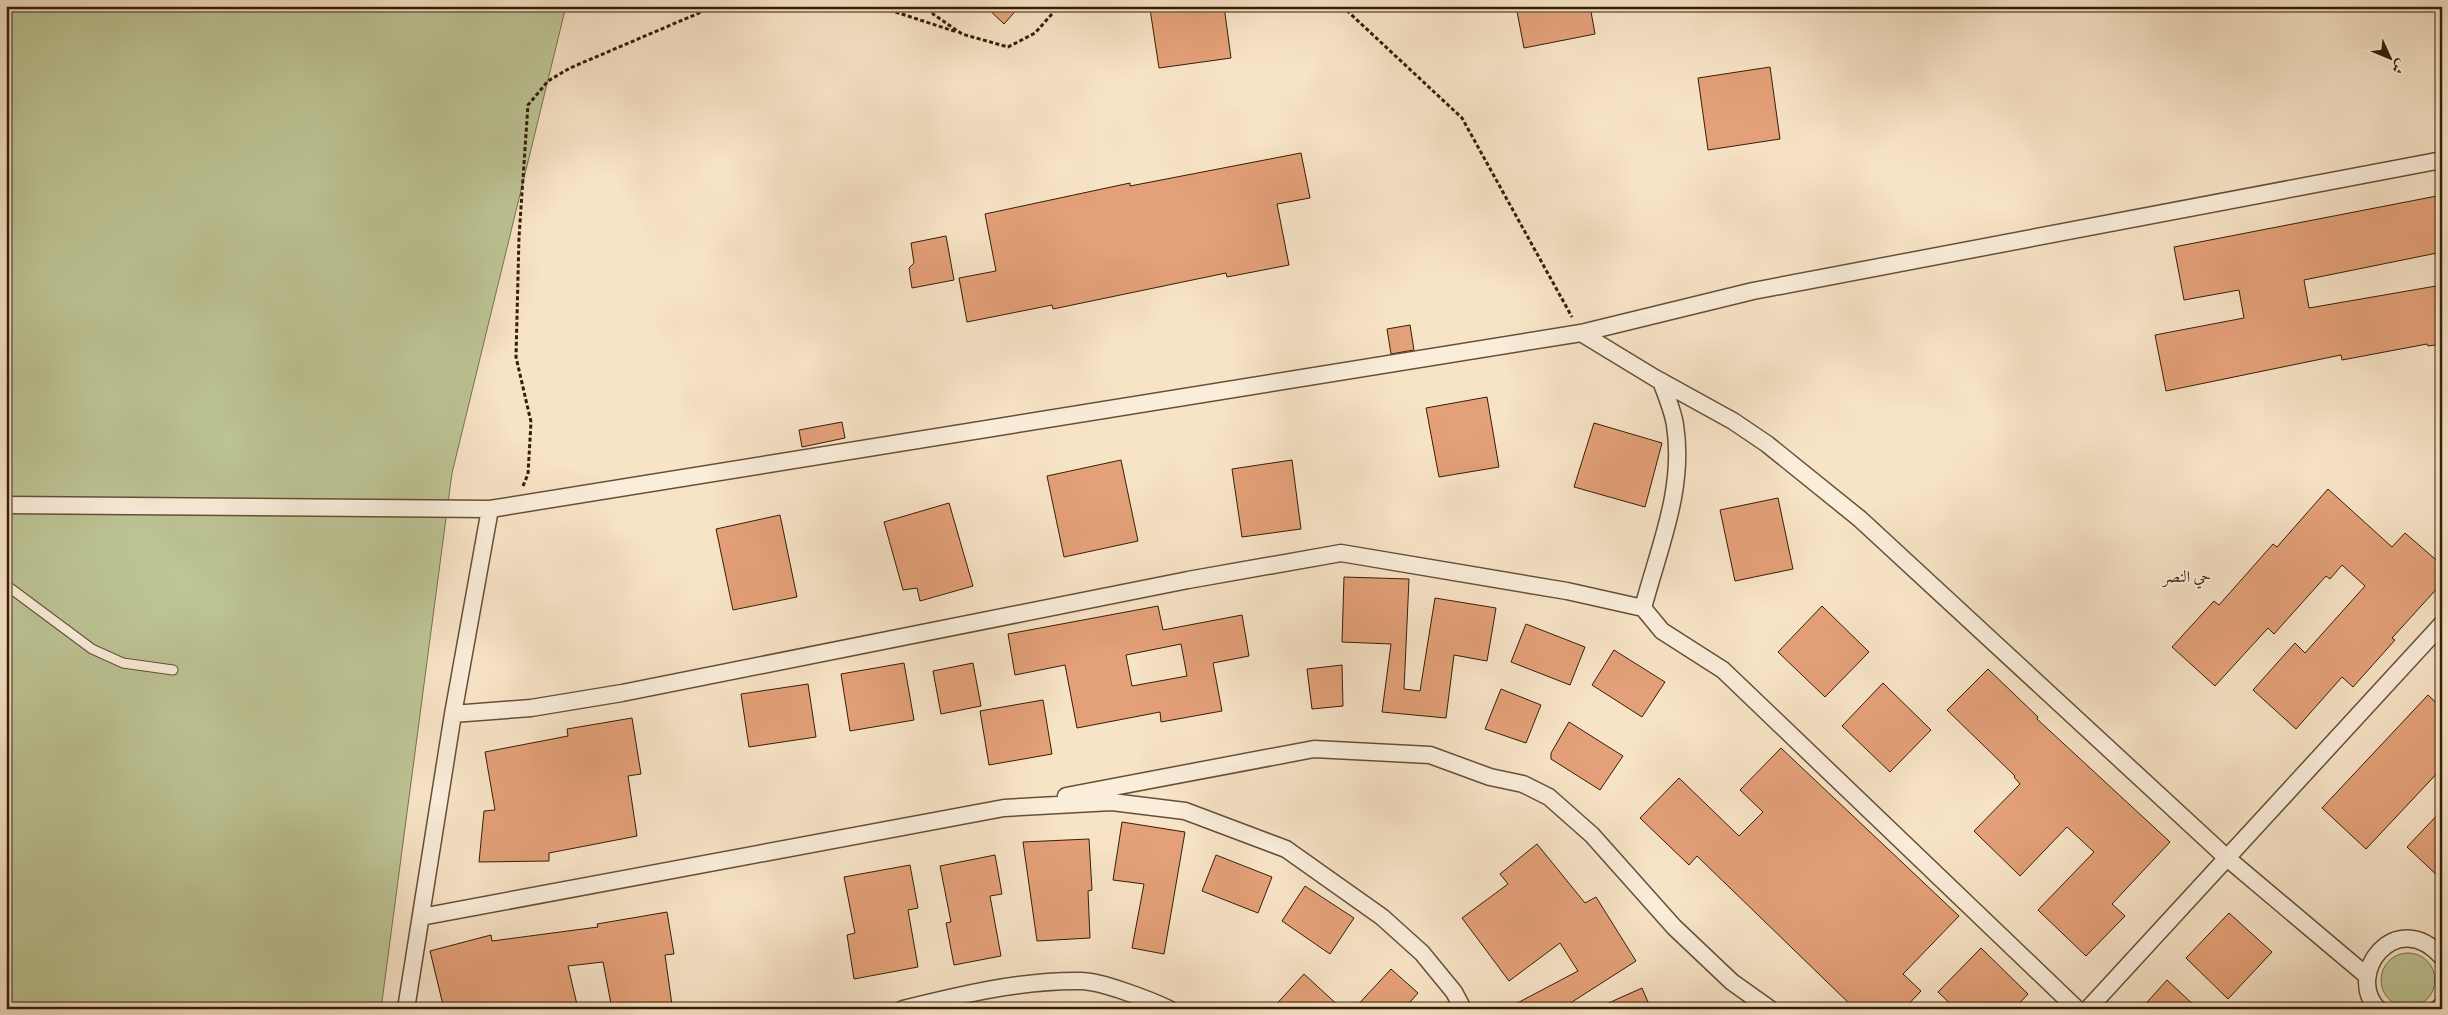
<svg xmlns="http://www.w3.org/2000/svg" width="2448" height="1015" viewBox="0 0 2448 1015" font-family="'IM FELL English',Amiri,serif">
<rect width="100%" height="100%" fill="#f7e3c6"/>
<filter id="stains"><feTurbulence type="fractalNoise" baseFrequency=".004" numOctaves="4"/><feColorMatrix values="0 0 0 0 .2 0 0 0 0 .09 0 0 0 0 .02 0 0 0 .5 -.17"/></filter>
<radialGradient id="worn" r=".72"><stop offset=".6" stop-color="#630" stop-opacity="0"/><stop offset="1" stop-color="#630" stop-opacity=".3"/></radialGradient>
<path fill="#bdc495" stroke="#79714e" d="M6,6h560l-114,467 -71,536h-375z
M2381 980a27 27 0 1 1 54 0a27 27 0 1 1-54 0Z"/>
<path fill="#e4a078" stroke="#351e06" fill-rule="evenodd" d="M985,6h35l-16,18z
M1173,6h51l7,52 -72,10 -9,-59z
M1516,6h74l5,28 -71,14z
M1770,67l10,72 -72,11 -10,-72z
M1301,153l9,45 -33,6 12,61 -62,12 -1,-4 -173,36 -1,-4 -85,17 -8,-44 37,-7 -11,-57 145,-31v3z
M2442,195v57l-138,28 5,28 133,-23v59l-14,2 -1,-2 -85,16 -1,-5 -175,36 -11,-56 89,-17 -5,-28 -55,10 -10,-53z
M946,236l8,44 -42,8 -3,-20 5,-5 -3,-20z
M1410,325l4,25 -23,4 -4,-25z
M1487,397l12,70 -60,10 -13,-69z
M842,422l3,16 -43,9 -3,-17z
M1594,423l68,20 -17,64 -71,-20z
M1121,460l17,81 -74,16 -17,-81z
M1292,460l9,69 -59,8 -10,-68z
M2328,489l64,58 13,-14 37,32v18l-50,55 3,2 -42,47 -11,-10 -46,52 -43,-39 42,-47 10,10 60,-67 -23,-21 -12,14 -4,-3 -52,58 -6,-6 -53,58 -43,-39 42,-46 5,4 54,-61 4,3z
M1778,498l15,71 -58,12 -15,-71z
M949,503l24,83 -53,15 -3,-13 -14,2 -19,-68z
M780,515l17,82 -64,13 -17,-81z
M1344,577l65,2 -5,110 16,2 15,-93 61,10 -9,53 -33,-6 -8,63 -64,-6 9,-68 -49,-2z
M1158,606l5,24 79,-15 7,41 -36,7 9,48 -61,11 -1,-10 -83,16 -12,-63 -50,10 -7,-41zM1181,644l6,32 -55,10 -6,-31z
M1822,606l47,46 -44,45 -47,-45z
M1526,624l59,23 -15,38 -59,-23z
M1614,650l51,32 -23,35 -50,-32z
M904,663l10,57 -64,11 -9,-57z
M973,663l8,43 -40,8 -8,-43z
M1342,665l1,41 -31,3 -5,-40z
M1988,669l50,48 -1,2 133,123 -58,62 13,12 -39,40 -48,-46 56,-58 -27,-25 -47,49 -46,-45 46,-47 -6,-7 1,-1 -68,-66z
M1883,683l48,47 -41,42 -48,-46z
M808,684l8,53 -67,10 -8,-53z
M1501,689l40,16 -15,38 -41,-14z
M2428,695l14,13v60l-76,81 -44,-41z
M1043,700l9,54 -63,11 -9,-54z
M632,718l9,56 -13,2 9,60 -88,17v8l-70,1 5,-51 11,-1 -10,-58 83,-16 -1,-7z
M1569,722l54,34 -23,34 -49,-31v-6z
M1781,748l178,168 -56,58 18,17 -17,18h-49l-158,-153 -8,9 -49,-47 39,-40 60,58 24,-24 -23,-22z
M2442,810v70l-35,-33z
M1122,822l63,10 -21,122 -32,-6 12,-64 -31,-4z
M1089,839l3,51 -4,1 2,47 -53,3 -14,-99z
M1537,844l48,59 11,-6 40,64 -75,48h-55l72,-38 -18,-28 -51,38 -47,-63 46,-34 -8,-10z
M995,855l7,39 -12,2 11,60 -47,9 -8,-42 5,-1 -11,-56z
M1216,855l56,22 -14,36 -56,-22z
M910,865l8,43 -10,2 10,57 -64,12 -7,-44 8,-2 -11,-56z
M1305,886l49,32 -24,36 -48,-33z
M667,912l7,42 -9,1 7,50 -15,4h-45l-9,-47 -35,4 10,43h-134l-14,-58 61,-16 1,6 106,-14 -1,-3z
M2229,913l43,39 -44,47 -42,-41z
M1981,948l47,46 -14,15h-58l-18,-17z
M1391,969l27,24 -14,16h-50z
M1304,974l38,35h-70z
M2167,980l31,29h-57z
M1642,988l9,21h-56z"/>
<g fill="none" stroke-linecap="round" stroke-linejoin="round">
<defs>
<path id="service" d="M6,585l86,64 31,14 50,7"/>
<path id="minor" d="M1581,333l74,45 78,43 34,23 93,75 367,339 140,118
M6,505l484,4 1091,-176 172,-42 689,-131
M1643,608c16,-61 42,-119 32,-183 -2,-14 -9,-30 -14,-44
M453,714l78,-6 91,-15 566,-113 153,-27 226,38 76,17 19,23 61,39 354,339
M1066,796l248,-47 116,6 60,22 33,7 26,13 43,38 82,92 58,55 38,27
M421,917l583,-109 108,-6 73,9 101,38 96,68 40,36 32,39 9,17
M406,1009l47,-295 37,-205
M903,1009c57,-14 118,-29 178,-28 20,0 69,19 88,28
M2088,1009l354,-385
M2378,1009c-34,-34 18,-104 64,-52
M2438,1009l4,-4"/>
</defs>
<use href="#service" stroke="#664f36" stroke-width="11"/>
<use href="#minor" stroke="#664f36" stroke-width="19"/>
<path stroke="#351e06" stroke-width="3" stroke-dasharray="4 2.5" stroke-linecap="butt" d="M877,6l80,26
M934,6l-1,8 29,20 46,13 27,-14 24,-27
M1342,6l120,112 110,199
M523,486l5,-12 3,-52 -15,-65 3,-120 9,-132 20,-24 22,-13 129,-55 12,-7"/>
<use href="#service" stroke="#faedda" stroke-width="9"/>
<use href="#minor" stroke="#faedda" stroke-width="16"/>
</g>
<g text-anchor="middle" stroke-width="4" stroke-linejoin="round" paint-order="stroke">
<g font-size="16" fill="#351e06" stroke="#faedda">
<text x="2187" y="582">حي النصر</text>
</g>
</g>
<rect width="2448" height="1015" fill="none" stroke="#f7e3c6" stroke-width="25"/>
<rect x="8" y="8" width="2433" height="1000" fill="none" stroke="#351e06" stroke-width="2.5"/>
<rect x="12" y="12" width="2423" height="990" fill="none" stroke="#351e06"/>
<g transform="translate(2390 58) rotate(134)" stroke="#faedda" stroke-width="4" paint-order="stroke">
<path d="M0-4L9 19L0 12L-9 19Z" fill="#351e06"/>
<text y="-8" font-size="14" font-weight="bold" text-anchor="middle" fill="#351e06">ش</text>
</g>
<rect width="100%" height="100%" filter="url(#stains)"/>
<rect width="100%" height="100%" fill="url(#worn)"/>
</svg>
